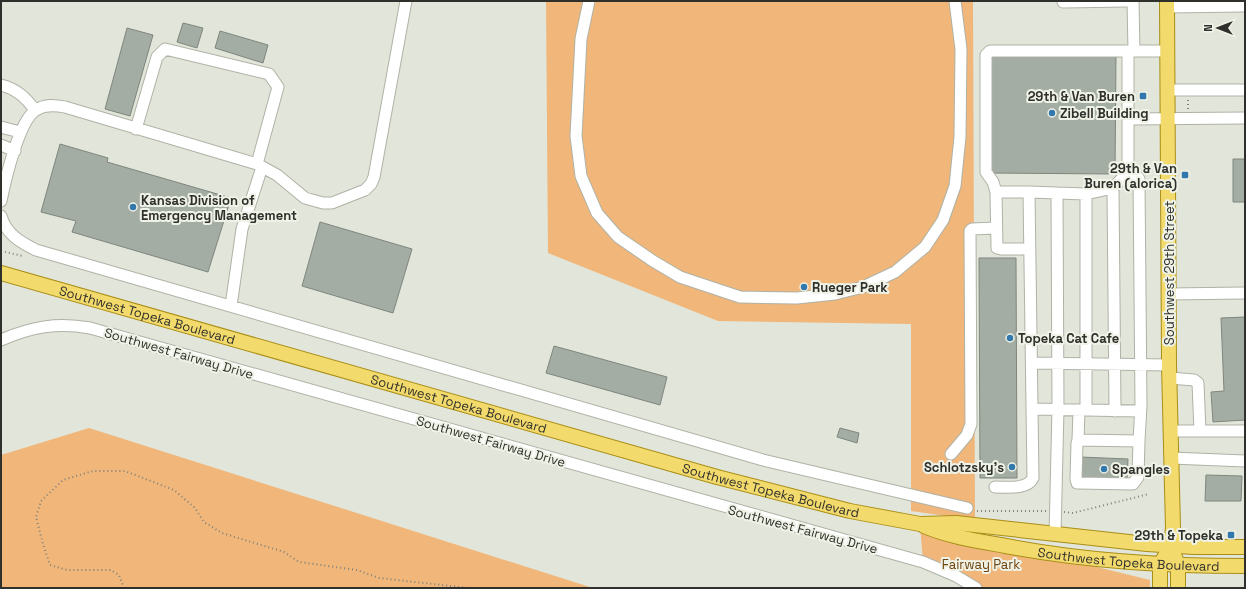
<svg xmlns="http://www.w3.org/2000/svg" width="1246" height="589" viewBox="0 0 1246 589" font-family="'Space Grotesk',sans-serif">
<rect width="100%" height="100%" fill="#e2e5d9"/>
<path fill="#f0b67a" d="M546,1h427l2,519 -64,-9v-187l-193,-3 -170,-68z
M89,428l504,160h-592v-133z
M920,524l230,56v8h-175l-52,-26z"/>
<path fill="#a4ada4" stroke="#7e867e" d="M183,23l20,5 -6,20 -20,-6z
M127,28l26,7 -23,81 -25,-7z
M220,31l48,14 -5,18 -48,-15z
M990,53l126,1 -1,120 -127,-1z
M60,144l48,14 -1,4 124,36 -23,74 -136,-40 4,-11 -35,-9z
M1233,159h12v43h-12z
M320,222l92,27 -19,64 -91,-27z
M979,258h37l1,220h-37z
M1245,317v103l-32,2 -2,-30 13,-1 -3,-73z
M554,346l113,31 -7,28 -114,-32z
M840,428l19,5 -2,10 -20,-6z
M1080,457l48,2 -1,21 -48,-2z
M1206,475l36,1 -1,25h-36z"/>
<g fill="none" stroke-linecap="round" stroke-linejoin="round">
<defs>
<path id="minor" d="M589,1l-8,38 -5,97 5,40 16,37 21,24 35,24 27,16 60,20 57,1 38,-4 28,-7 32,-15 30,-25 18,-27 12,-34 5,-49 1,-88 -6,-48
M1133,1l1,50
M1063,2l63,-1
M1167,7l78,-1
M1,85c16,4 25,13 34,25
M1167,90h78
M1129,119l116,-1
M1,127l19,5
M136,129l21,-72 8,-8 104,25 9,13 -21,77
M1,145l14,6
M1113,188l2,223
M996,192l-3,-10 -7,-10v-117l4,-4h138
M1029,192l28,1
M1086,194v216
M1,201c4,-20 18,-81 35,-91 9,-6 19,-5 29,-3l192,57 20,11 28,23 18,5h9l33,-13 6,-6 3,-7 32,-176
M1,216c5,18 19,26 35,34l727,210 204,48
M1169,294l76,-1
M231,306l11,-77 20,-62
M1,340c30,-13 56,-18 89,-12l833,234 33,14 20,12
M1032,363l137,2
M1170,378l24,2 4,3 2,48
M1032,409l108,2
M1079,410l-1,30 61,1 2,-35 -2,-227 -4,-5 -7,-2
M1171,431h74
M1078,440l-1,3 -1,36 1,4 56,1 5,-7 1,-36
M951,454l16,-19 4,-11 -1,-193 2,-2 24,-1
M1171,458l74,3
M995,487c12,0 32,3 38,-9l-4,-286h-33l1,56 4,1h29
M1055,535l3,-126 -1,-216 29,1 27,-6 15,-16v-121h39"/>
<g id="major">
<path id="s1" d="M1,273l716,204 133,34 70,13 36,-1 191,21 47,3h51"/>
<path id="s2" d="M924,526c26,11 54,15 82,20 79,15 159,20 239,20"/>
<path d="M1175,557l3,8v23"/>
<path d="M1160,588v-23l11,-20 2,-17 -4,-163 -2,-364"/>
</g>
</defs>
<use href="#minor" stroke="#afb2a6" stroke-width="13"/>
<use href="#major" stroke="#a98e16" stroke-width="16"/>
<path stroke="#80827a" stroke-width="2" stroke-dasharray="1 3" stroke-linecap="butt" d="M1188,109v-9
M1,251l22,5
M977,511h69
M1064,512l9,1 76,-19
M124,588l-5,-13 -8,-5h-44l-17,-5 -7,-21 -7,-27 5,-16 22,-21 30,-9h32l49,19 21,18 9,14 18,11 62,19 15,10 58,8 22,8 90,10"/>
<use href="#minor" stroke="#fff" stroke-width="11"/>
<use href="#major" stroke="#f3da6d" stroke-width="14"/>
</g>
<g fill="#3378ad" stroke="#eff2e6" stroke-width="1.5">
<rect x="1139" y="92" width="8" height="8" rx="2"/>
<circle cx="1052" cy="113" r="4"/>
<rect x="1181" y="171" width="8" height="8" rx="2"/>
<circle cx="133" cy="207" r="4"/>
<circle cx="804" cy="287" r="4"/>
<circle cx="1010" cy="338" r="4"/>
<circle cx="1012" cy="467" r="4"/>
<circle cx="1104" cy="469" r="4"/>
<rect x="1227" y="531" width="8" height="8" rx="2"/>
</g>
<g text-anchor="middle" stroke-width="4" stroke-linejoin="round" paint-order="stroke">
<g font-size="13" font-weight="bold" fill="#2f302b" stroke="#eff2e6" text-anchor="start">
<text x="1135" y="101" text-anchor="end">29th &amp; Van Buren</text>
<text x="1060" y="118">Zibell Building</text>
<text x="1177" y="173" text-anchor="end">29th &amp; Van<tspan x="1177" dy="15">Buren (alorica)</tspan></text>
<text x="141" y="205">Kansas Division of<tspan x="141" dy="15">Emergency Management</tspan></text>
<text x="812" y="292">Rueger Park</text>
<text x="1018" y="343">Topeka Cat Cafe</text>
<text x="1004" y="472" text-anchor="end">Schlotzsky's</text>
<text x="1112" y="474">Spangles</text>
<text x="1223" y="540" text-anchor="end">29th &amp; Topeka</text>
</g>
<g font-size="13" fill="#2f302b" stroke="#eff2e6">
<text transform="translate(1169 273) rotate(-90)" y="5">Southwest 29th Street</text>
<text dy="5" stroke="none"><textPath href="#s1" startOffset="152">Southwest Topeka Boulevard</textPath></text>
<text transform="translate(179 353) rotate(16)" y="5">Southwest Fairway Drive</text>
<text dy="5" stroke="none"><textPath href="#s1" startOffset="476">Southwest Topeka Boulevard</textPath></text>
<text transform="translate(491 441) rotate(16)" y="5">Southwest Fairway Drive</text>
<text dy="5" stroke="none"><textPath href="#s1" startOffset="800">Southwest Topeka Boulevard</textPath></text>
<text transform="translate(803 529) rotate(15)" y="5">Southwest Fairway Drive</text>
<text dy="5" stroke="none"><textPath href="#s2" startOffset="208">Southwest Topeka Boulevard</textPath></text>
</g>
<g font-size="13" fill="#6e4511" stroke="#eff2e6">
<text x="981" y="569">Fairway Park</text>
</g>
</g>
<rect width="1246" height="589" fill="none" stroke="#2f302b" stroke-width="4"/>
<g transform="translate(1218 28) rotate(270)" stroke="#eff2e6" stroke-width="3" paint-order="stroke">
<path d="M0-3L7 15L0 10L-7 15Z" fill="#2f302b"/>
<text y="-6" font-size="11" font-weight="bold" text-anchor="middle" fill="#2f302b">N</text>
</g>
</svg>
